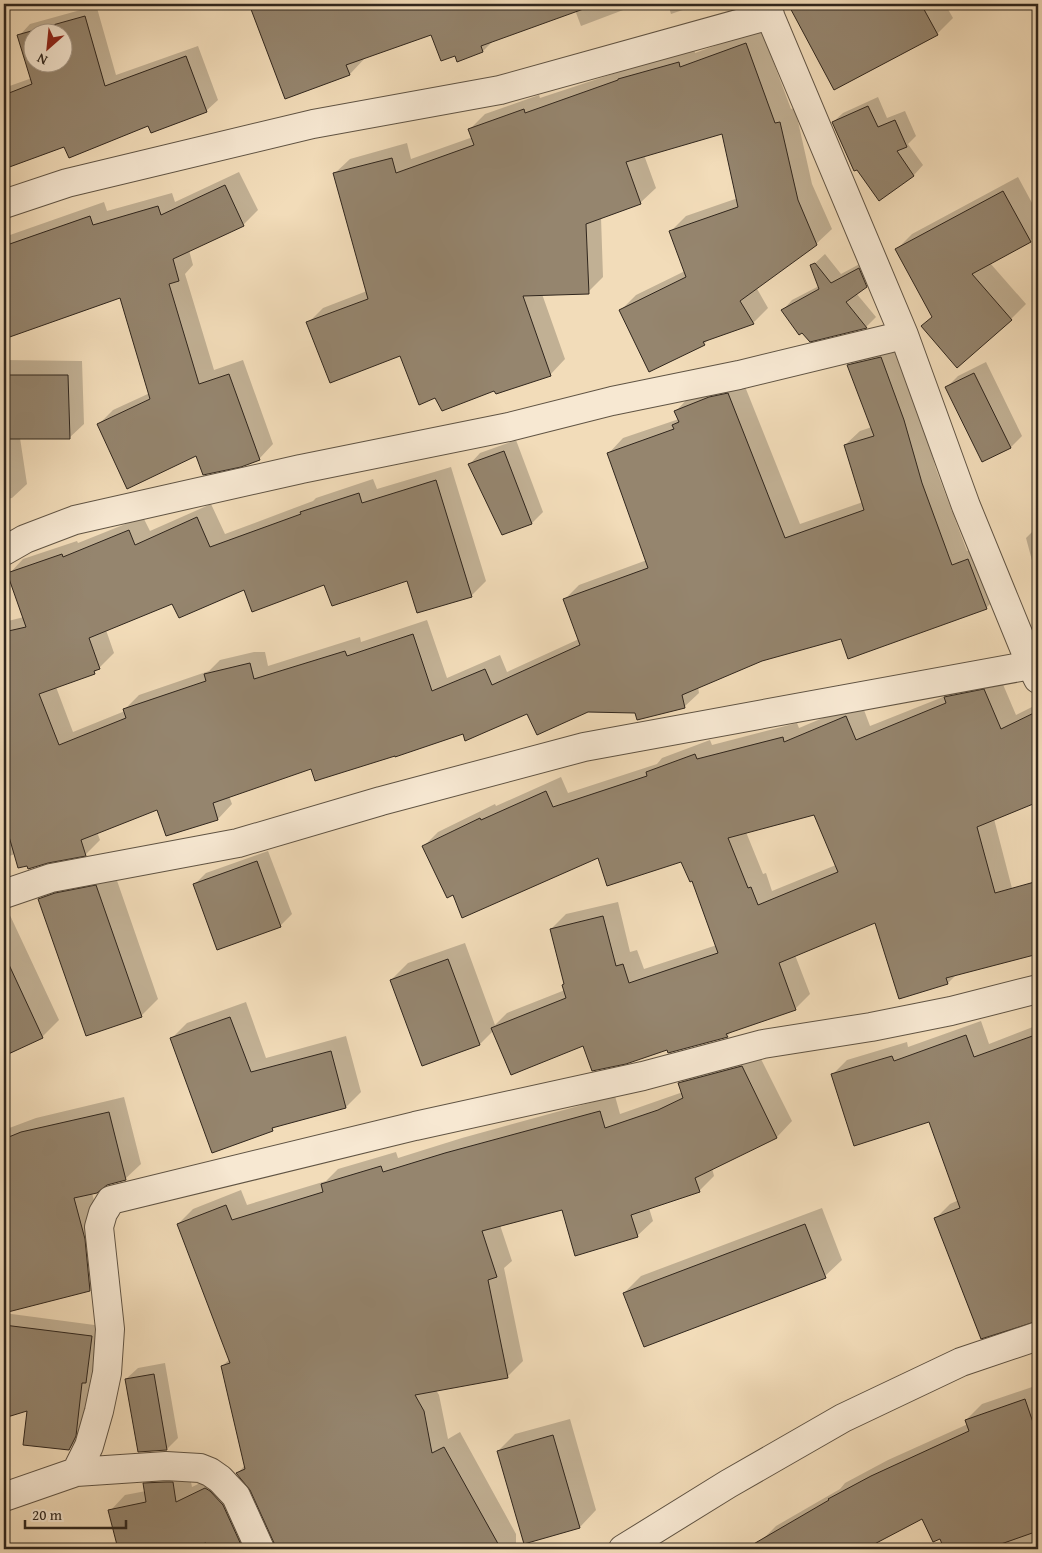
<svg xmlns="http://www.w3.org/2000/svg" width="1042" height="1553" viewBox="0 0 1042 1553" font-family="'Gentium Book Plus',serif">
<rect width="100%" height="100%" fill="#f2dcb9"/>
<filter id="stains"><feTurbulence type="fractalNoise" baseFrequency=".004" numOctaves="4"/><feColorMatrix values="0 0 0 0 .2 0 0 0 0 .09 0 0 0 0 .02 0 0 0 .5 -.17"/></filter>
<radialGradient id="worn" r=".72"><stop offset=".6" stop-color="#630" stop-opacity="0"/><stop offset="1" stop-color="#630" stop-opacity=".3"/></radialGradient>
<path fill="#0003" fill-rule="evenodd" d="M4,4h7l1,2 -8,9z
M94,4h12l-9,4 19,67 82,-29 20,54 -12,11 -141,34 -61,23v-80l28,-10 -13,-42 11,-12 65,-18zM32,32h30v30h-30z
M250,4h389l-58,22 -6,-16 -82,31 -10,10 -28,3 -23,-20 -66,23 -16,17 -64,24z
M668,4h32l-29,10z
M789,4h156l8,14 -16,16 -103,54z
M761,29l30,80 4,-1 17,76 20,45 -16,15 -60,43 12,21 -15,15 -43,15 -6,6 -83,-34 15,-15 49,-24 -14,-40 15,-15 52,-18 -15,-65 -79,22 12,33 -16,15 -39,14 2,60 -15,15 -46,2 23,65 -15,16 -55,14 -59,8 -35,-42 -93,-32 15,-15 44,-17 -33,-117 16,-15 57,-16 4,16 62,-22 -3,-8 15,-15 54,-19 1,3 154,-51 1,6z
M878,97l9,21 18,-7 11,25 -8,8 15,21 -9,10 -35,24 -46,-77 10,-9z
M239,172l19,38 -15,15 -54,25 4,15 -8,9 29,96 29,-10 30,84 -14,15 -62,-5 -99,-29 15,-15 37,-17 -29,-96 -117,41v-108l4,-1 2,6 94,-33 3,9 65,-18 3,9z
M1018,177l20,37v19l-8,8 -40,22 36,41 -15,15 -88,7 10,-10 -36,-67 15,-15z
M825,254l16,20 28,-15 7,17 -20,17 20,24 -10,10 -56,13 -27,-30 9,-10 27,-14 -7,-20z
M895,343l23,62 18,64 31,82 15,-6 19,48 -15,15 -144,29 -80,23 -64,27 1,6 -15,14 -48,5 -48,-2 -60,2 -65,21 -151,35 -83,28 3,8 -14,15 -51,16 -9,-27 -61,24 3,8 -14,14 -38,7 -33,-7 -11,4v-236l20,-5 -15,-43 14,-15 54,-18 1,2 65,-26 7,14 61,-27 14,30 88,-33 3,-3 57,-19 4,10 74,-22 35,114 -14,14 -54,17 -10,-33 -163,9 -72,14 -67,28 8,23 -20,20 -38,14 17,45 52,-21v-2l14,-14 70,-24 11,-11 34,-8h11l3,14 92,-29 1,5 66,-22 20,58 53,-23 7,17 72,-33 -15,-39 15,-15 68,-25 -38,-107 14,-15 56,-19 -3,-8 14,-15 52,-17 58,145 63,-22 -18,-57 15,-14 12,-4 -23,-62 14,-14z
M4,360l78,1 2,63 -15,14h-49l7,46 -15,14 -8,1z
M986,362l36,74 -11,11 -64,-60 11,-11z
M516,440l27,72 -11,11 -63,-58 11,-12z
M1038,526v57l-12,-45z
M999,675l17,40 22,-11v97l-44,18 20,77 -13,13 37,-4v51l-3,1 -1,-4 -76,20 -10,10 -48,15 -24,-77 -81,34 15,39 -15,15 -63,22 -5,5 -59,12 -84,-4 -90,-14 -14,14 -89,-64 17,-17 57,-20 30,82 12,-12 58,-23 -2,-5 2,-2 -14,-54 15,-15 52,-12 12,50 7,-2 7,19 73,-24 -24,-65 -11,-20 -84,-4 -144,37 -30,-47 14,-14 57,-28 1,2 65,-29 7,16 89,-29 5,-6 48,-18 2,5 85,-22 2,5 62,-26 9,24 78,-31 12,-12zM815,813l21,52 -64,26 -6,-18 -3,1 -17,-42z
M268,851l24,63 -12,12 -86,-41 12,-12z
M113,869l45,130 -17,17 -101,-117 17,-17z
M8,911l51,109 -17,17 -38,17v-141z
M246,1002l20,56 80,-22 15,56 -15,15 -71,19 -3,4 -101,-91 16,-16z
M981,1021l8,23 49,-19v148l-52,24 11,27 41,-15v111h-5l-97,-102 14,-14 9,-4 -29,-79 -98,-46 15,-15 60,-18 1,5z
M757,1051l35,70 -15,16 -65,31 2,8 -15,15 -50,17 4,13 -16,15 -75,-27 -62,16 12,36 -8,7 19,93 -16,16 -71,13 3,5 9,44 12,-7 56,102v10l-5,5h-234l-2,-7 -24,-53 -13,-16 7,-8 -23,-99 8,-7 -52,-135 15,-15 48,-19 6,15 79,-24 12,-12 58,-17 2,6 64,-20 153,-42 5,18 63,-22 -3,-9 15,-15z
M124,1097l17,67 -16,15 -18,5 -15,9 8,30 5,51 -15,16 -80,-73 -6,2v-89l32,-12z
M822,1208l20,52 -17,16 -201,17 17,-17z
M4,1313l98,13 -6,45 -5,5 -5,48 -6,14 -11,11 -41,-40 -24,8z
M165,1363l13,75 -11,11 -41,-70 12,-11z
M1038,1385v164h-92l-5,-12 -18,-20 -60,32h-98l-4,-8 15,-15 64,-37 5,-6 43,-23 80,-36 -2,-4 16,-16z
M570,1419l26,91 -16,17 -82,-76 17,-17z
M188,1467l4,20 29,-14 45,73 8,3h-155l-9,-38 15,-16 21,-4 -1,-7 15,-16z"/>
<path fill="#95856e" stroke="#30261d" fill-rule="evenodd" d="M249,4h339l1,3 -108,39 2,6 -26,10 -2,-6 -14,5 -10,-26 -85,30 4,10 -65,24z
M788,4h133l17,31 -104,55z
M85,16l20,70 81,-30 21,56 -56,21 -3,-7 -79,32 -5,-11 -60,22v-74l28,-11 -15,-49zM32,32h30v30h-30z
M746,43l29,80 5,-1 18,78 19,45 -77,56 14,23 -51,18 2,3 -56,27 -30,-62 67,-33 -17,-46 69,-24 -16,-73 -96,28 15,42 -55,20 3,70 -66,2 28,80 -55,18 -2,-3 -52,20 -7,-13 -16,7 -19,-49 -70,27 -24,-61 62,-23 -35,-126 59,-15 4,15 78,-28 -6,-16 56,-20 1,4 93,-33v-1l61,-17 1,5z
M868,106l10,21 17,-7 12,27 -10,4 17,25 -35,25 -22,-31 -3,1 -22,-49z
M225,185l19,41 -71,33 6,22 -10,3 30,100 30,-10 31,86 -19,7 -38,8 -7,-19 -69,33 -30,-65 53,-25 -30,-101 -116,41v-93l86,-30 3,9 65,-19 3,9z
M1003,191l28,51 -59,32 40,46 -55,48 -36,-42 11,-9 -37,-68z
M815,263l16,20 28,-15 8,19 -21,15 21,26 -57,14 -8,-9 -3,2 -18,-25 38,-21 -9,-24z
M881,357l23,63 18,63 30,82 16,-6 19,50 -139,50 -7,-20 -79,22 -80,34 3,13 -48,12 -2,-7 -47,-1 -51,23 -10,-21 -62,27 -2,-7 -68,23v-1l-80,25 -4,-12 -98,34 5,17 -52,16 -9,-26 -76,30 5,16 -38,7 -20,6 -1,-3 -9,2 -14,-49v-187l22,-5 -19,-54 55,-19 1,3 66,-27 6,15 62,-28 13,30 91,-33 -1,-2 59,-19 3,10 74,-23 36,117 -55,16 -10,-32 -75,25 -8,-21 -72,27 -8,-22 -65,28 -7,-14 -83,34 11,31 -6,2 1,3 -56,20 20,51 67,-27 -3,-9 83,-28 -2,-7 46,-11 4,16 91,-28 2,5 66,-22 19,57 53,-22 7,16 88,-40 -17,-46 85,-31 -41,-115 67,-24 -2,-4 7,-3 -5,-11 35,-14 19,-4 57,145 79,-28 -20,-65 30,-9 -27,-71z
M974,373l37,75 -29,14 -37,-75z
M4,375h64l2,64h-66z
M504,451l28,73 -30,11 -34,-71z
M984,689l17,40 37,-18v91l-61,25 18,66 43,-12v73l-92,24 2,6 -49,15 -24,-76 -96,40 17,47 -70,24 2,3 -60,16 -1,-3 -41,14 -34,7 -9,-25 -72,29 -20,-47 75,-30 -4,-13 2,-1 -14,-55 53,-13 13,50 7,-2 6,19 89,-30 -26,-72 -2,1 -9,-20 -74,24 -9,-28 -136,60 -9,-23 -6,3 -25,-52 58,-28 1,2 65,-29 7,16 94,-31 -1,-4 49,-18 2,5 86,-22 1,5 62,-26 10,24 90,-37 -2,-6zM814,815l24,57 -80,33 -7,-18 -3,1 -20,-50z
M257,861l24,66 -64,23 -24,-66z
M96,885l46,132 -56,19 -48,-137 17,-6z
M4,954l39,84 -39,18z
M448,959l32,86 -58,21 -32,-86z
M230,1017l21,55 80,-21 15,57 -74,20 1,3 -61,22 -42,-115z
M1038,1034v287l-57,18 -47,-121 26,-10 -31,-86 -75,24 -23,-72 61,-18 2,5 72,-26 8,22z
M742,1066l35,72 -82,40 5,14 -69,23 7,22 -63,19 -13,-46 -80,21 15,46 -9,3 20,98 -93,17 9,16 8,42 12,-6 57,102h-226l-1,-6 -24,-53 -14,-17 9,-4 -24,-103 9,-3 -53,-139 49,-19 6,15 91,-28 -2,-8 60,-18 2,6 62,-19 155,-42 5,17 53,-18 25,-12 -5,-15z
M109,1112l17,68 -19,5 -10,8 -23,5 11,41 5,52 -86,22v-174l17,-7z
M805,1224l21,54 -182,69 -21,-54z
M4,1325l88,11 -6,47h-4l-6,53 -7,14 -46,-5 4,-34 -23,7z
M154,1374l13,76 -29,2 -13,-73z
M1025,1399l13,38v94l-37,13 2,5h-59l-4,-10 -7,3 -11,-23 -57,30h-120l84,-49 -1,-1 43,-23 98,-45 -4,-11z
M553,1435l27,93 -56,16 -27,-93z
M166,1482h7l3,20 29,-14 5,3 13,14 20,44h-34l-3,-6 -27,6h-61l-10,-39 38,-8 -3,-19z"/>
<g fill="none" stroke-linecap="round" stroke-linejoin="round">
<defs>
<path id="minor" d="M765,4l139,331 62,171 65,159 7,14
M4,204l63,-21 246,-59 187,-34 270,-75
M4,551l21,-12 50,-19 226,-51 208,-42 103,-26 127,-26 165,-40
M4,894l47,-16 187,-35 143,-42 203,-54 447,-82
M76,1472l13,-26 10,-35 8,-38 3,-44 -11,-102 4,-14 8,-13 304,-74 228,-50 120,-32 108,-17 80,-16 87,-22
M4,1497l72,-25 90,-6 34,2 10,4 10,7 16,17 24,53
M623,1549l105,-65 115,-66 118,-56 77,-26"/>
</defs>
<use href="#minor" stroke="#605444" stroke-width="30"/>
<use href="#minor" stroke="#f7e8d2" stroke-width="28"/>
</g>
<rect width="1042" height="1553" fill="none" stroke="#f2dcb9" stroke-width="20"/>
<rect x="5" y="5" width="1032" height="1543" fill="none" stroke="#30261d" stroke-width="2.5"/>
<rect x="10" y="10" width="1022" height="1533" fill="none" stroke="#30261d"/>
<g transform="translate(48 48) rotate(207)"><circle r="24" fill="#f7e8d2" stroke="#a79a8a"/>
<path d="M0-4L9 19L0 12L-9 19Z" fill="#8f2418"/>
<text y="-8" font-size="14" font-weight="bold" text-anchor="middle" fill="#30261d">N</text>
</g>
<path d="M25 1520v8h101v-8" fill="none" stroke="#30261d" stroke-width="2.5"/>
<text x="32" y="1520" font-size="15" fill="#30261d" stroke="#f7e8d2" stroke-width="4" paint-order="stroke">20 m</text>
<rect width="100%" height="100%" filter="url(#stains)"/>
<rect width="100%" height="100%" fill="url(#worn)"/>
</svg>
